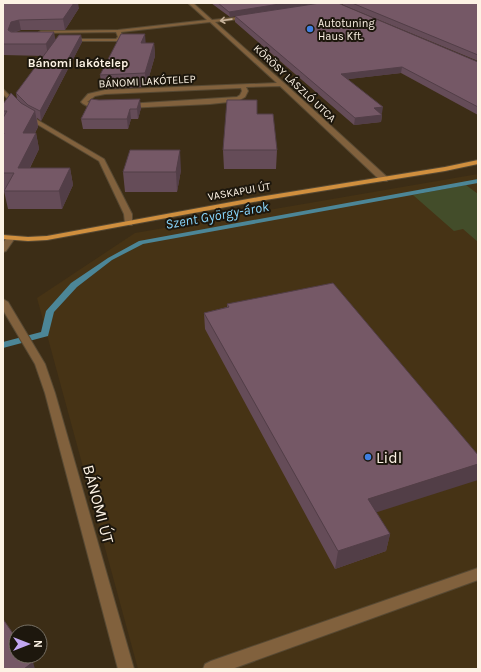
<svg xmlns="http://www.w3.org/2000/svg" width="481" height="672" viewBox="0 0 481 672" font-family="Karla,sans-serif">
<rect width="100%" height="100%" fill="#3c2d16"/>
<path fill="#463315" d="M478,174v495h-340l-101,-371 98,-65z"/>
<path fill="#434d2a" d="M466,185l12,9v48l-15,-13 -9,2 -41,-36z"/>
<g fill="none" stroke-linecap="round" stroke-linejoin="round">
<path fill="#4c8697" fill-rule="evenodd" d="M478,179v4l-335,61 -31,16 -35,27 -23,25 -6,24 -45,12v-6l38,-10 5,-21 25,-28 37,-25 31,-17z"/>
<defs>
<path id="minor" d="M188,3h5l19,17 38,-4 -2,2 -33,4 69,61 103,94v4h-6l-101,-95 -34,1 2,4 -3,6 -7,4 -28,3 -83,4 -3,-2 3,-2 110,-7 3,-2 2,-4 -1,-3 -136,6 -10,2 -8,6 16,3 1,1c-6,4 -18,1 -23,-4l7,-8 17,-4 172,-7 -67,-61 -89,10 2,6 -6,3h-48l-2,-1 2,-1h47l2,-2 -2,-5 -75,1 -2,-1 2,-1 77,-1 89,-10z
M3,89l26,26 75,44 28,55v11h-3l-4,-2 -1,-9 -25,-53 -74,-44 -22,-23z
M8,236h3l4,2 -9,13 -3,1v-9z
M3,299l5,3 37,62 10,29 79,276h-16l-73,-276 -10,-29 -32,-54z
M478,568v12l-246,89h-29l2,-5 6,-3z"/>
<path id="major" d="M478,160v4l-33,7 -186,30 -212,39 -19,1 -25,-2v-4l25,2 19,-1 212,-39 186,-30z"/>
</defs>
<use href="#minor" stroke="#574933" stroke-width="2"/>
<use href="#major" stroke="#574933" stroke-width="2"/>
<use href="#minor" fill="#81613d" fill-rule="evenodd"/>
<use href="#major" fill="#d08f3e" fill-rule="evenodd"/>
</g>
<path fill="#654c58" d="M3,3l76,5 -14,22h-44l-5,2 40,7 25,-4 1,7 -41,79 -4,-3 1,9 -3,6h1l3,16 -9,19h40l3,17 -11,24h-54l-4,-18 1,-1h-2v-86l14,-5 -1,-6 28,-37 -41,-1z
M211,3h108l159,59v53l-77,-42 -53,6 34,34 -1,1 1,1 -1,7 -27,3 -119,-103v-6l-5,1z
M343,3h135v58l-135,-56z
M145,43h9l1,13 -9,31 -44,2 -2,-14z
M91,99l50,9 -3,11h-7l-3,10h-45l-2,-10z
M257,114l20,36 -1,19h-52l-1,-19z
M181,170l-4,22h-52l-2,-20z
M227,304l149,209 14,21 -4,17 -51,18 -130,-240 -1,-16 23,-6z"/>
<path fill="#523e47" d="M74,3h4l1,5 -14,22 -2,-11z
M286,3h33l-89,14 -1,-5z
M19,20l2,10 -8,2 -5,-2 3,-8z
M54,32l2,10 -8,14 -2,-12z
M145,34l1,13 -5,-4z
M81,35l1,7 -41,79 -1,-10z
M154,43l1,13 -9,31 -1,-14z
M402,67l-1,6 -60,7v-6z
M140,99l1,9 -3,11 -1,-10z
M383,107l-1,6 -9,2 1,-7z
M130,109l1,10 -3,10 -1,-10z
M35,111l3,16 -12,22 -3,-16z
M382,115l-1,7 -27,3 1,-7z
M36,133l3,16 -18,36 -3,-17z
M180,150l1,20 -4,22 -1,-20z
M70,168l3,17 -11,24 -3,-18z
M478,464v16l-113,36 3,-17z
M390,534l-4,17 -51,18 3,-18z
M33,662l2,7h-11z"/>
<path fill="#755866" stroke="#523e47" d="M3,3h71l-11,16 -44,1 -8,2 -3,8 3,2h43l-8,12h-43z
M218,3h68l-57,9z
M320,3h18l140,59v45l-76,-40 -61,7 42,33 -9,1 8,7 -27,3 -120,-102z
M352,3h126v52z
M121,34h24l-4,9h13l-9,30 -45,2z
M59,35h22l-41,76 -12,-6 -12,-12z
M11,93l10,10 14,8 -12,22h13l-18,35h52l-11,23h-55l10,-18h-11v-38l1,-2h-1v-15l4,-7h-4v-7z
M91,99l8,1 41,-1 -3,10h-7l-3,10h-46z
M227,100h30v14h16l4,36h-54z
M130,150h50l-4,22h-53z
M333,283l145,172v9l-110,35 22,35 -52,17 -134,-238 25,-6 -2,-3z
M3,619l13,19v18h12l5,6 -9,7h-21z"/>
<defs><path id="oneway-shaft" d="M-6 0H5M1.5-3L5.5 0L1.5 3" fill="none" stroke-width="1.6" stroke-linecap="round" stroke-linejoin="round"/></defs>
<use stroke="#c5b199" href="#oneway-shaft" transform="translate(226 20) rotate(172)"/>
<g fill="#3f7fe0" stroke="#1d170d" stroke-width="1.5">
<circle cx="310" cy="29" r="4"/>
<circle cx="368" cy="457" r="4"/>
</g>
<g text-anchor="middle" stroke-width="4" stroke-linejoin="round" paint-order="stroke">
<g font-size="11" fill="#fcf2e4" stroke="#1d170d" text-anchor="start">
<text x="318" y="27">Autotuning<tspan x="318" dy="13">Haus Kft.</tspan></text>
</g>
<g font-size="11" fill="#fcf2e4" stroke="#1d170d">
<text transform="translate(147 81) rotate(-3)" y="4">BÁNOMI LAKÓTELEP</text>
<text transform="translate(295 83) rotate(43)" y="4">KŐRÖSY LÁSZLÓ UTCA</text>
<text transform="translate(239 191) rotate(-10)" y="4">VASKAPUI ÚT</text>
</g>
<g font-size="12" font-weight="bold" fill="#fcf2e4" stroke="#1d170d">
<text x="78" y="67">Bánomi lakótelep</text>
</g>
<g font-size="14" font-style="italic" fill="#88d5fb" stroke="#1d170d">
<text transform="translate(217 215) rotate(-10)" y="5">Szent György-árok</text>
</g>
<g font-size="16" fill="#fcf2e4" stroke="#1d170d" text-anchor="start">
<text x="376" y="463">Lidl</text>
</g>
<g font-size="16" fill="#fcf2e4" stroke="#1d170d">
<text transform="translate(99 504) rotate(75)" y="6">BÁNOMI ÚT</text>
</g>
</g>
<rect width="481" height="672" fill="none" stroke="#fcf2e4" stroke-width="8"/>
<g transform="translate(28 644) rotate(90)"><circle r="19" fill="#1d170d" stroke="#766f63"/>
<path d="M0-3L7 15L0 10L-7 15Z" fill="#c3a7f2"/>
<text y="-6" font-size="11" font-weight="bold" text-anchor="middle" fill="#fcf2e4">N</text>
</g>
</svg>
